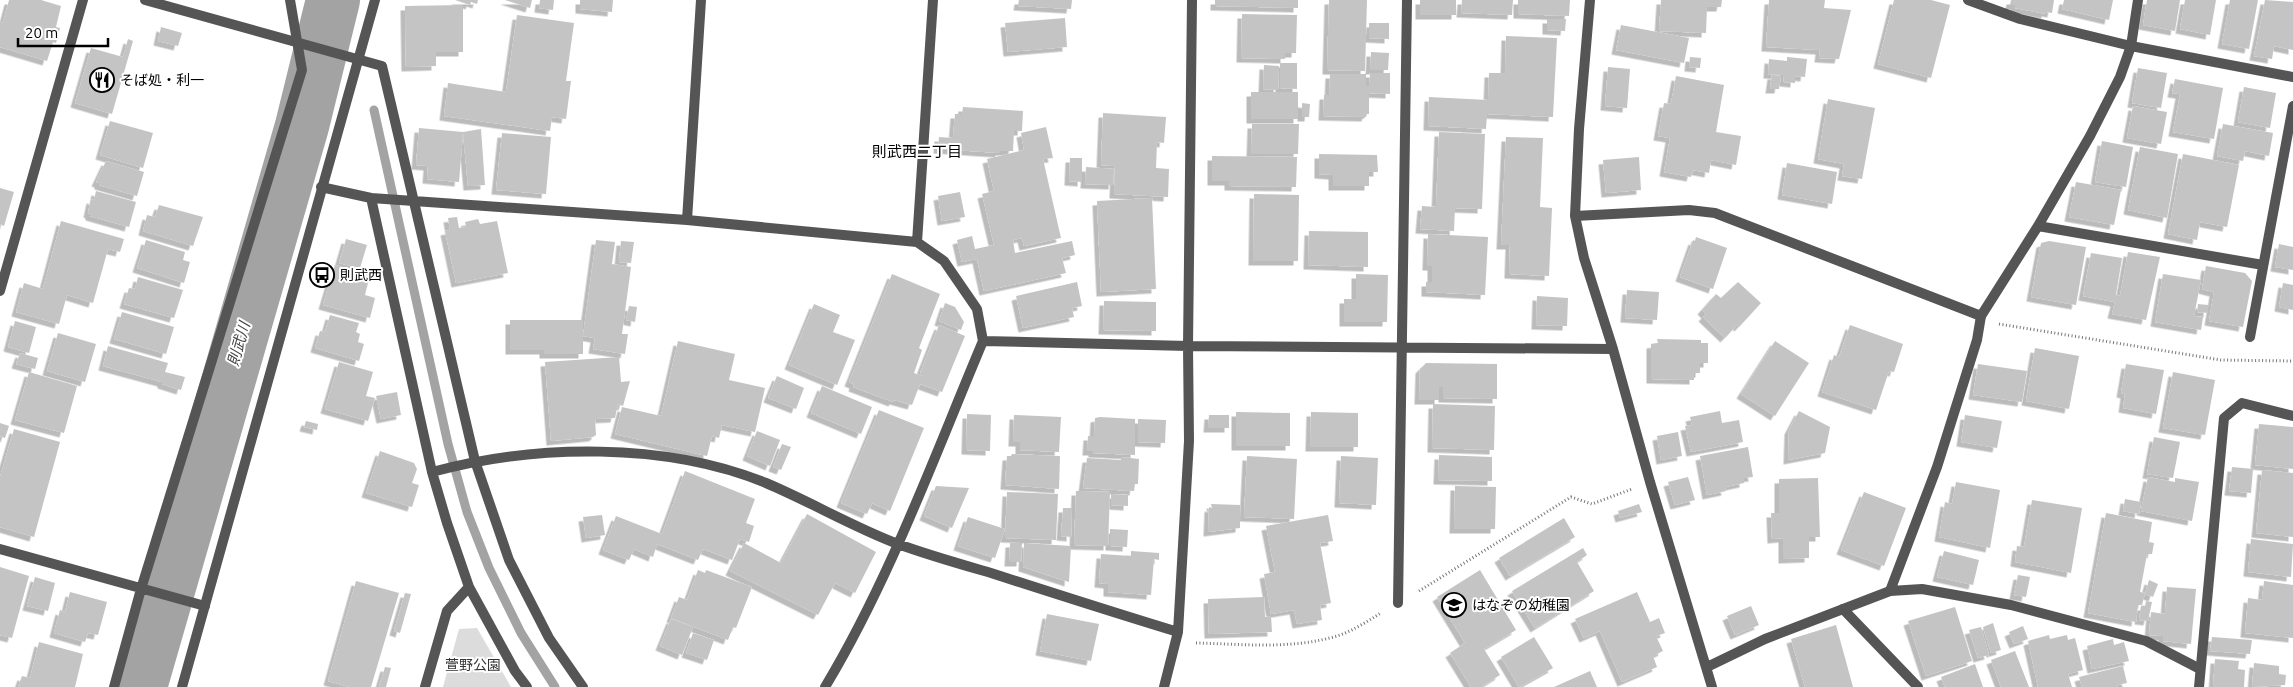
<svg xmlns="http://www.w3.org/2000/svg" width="2293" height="687" viewBox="0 0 2293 687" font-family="Ubuntu,'Noto Sans JP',sans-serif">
<defs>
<filter id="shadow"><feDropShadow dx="-4.5" dy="4.5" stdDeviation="0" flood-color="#0004"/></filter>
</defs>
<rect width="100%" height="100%" fill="#fff"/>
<path fill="#dcdcdc" d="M477,628l34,59h-68l16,-58z"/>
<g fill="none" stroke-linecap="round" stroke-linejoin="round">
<path stroke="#a3a3a3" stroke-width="9" d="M374,110l74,334 19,68 22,56 32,65 34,54"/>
<path stroke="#a3a3a3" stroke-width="54" d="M140,687l162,-561 31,-126"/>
</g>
<path fill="#c4c4c4" filter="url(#shadow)" d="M9,0h32l20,6 -5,21 4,1 -4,15 -3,-1 -6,19 -47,-14v-25l3,1z
M455,0h23l-1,4 -6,-2 -1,3z
M505,0h27l-2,8z
M540,0h14l-1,10 -14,-2z
M580,0h33l-1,12 -32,-3z
M1019,0h53l-1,9 -53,-3z
M1215,0h83v8l-83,-2z
M1329,0h38l-2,71 -38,-1z
M1420,0h36v15h-36z
M1462,0h51l-1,15 -51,-2z
M1518,0h52l-1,16 -51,-2z
M1661,0h61l-1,7h-14l-1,26 -47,-2z
M1769,0h56l-1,8 27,2 -12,49 -20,-1 1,-8 -54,-3z
M1894,0h37l19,5 -19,73 -53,-14z
M2011,0h43l-2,13 -6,-1v2l-31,-6v-3h-5z
M2064,0h49l-4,20 -47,-11z
M2147,0h33l-5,31 -32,-6z
M2185,0h31l-6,35 -30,-6z
M2230,0h28l-9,49 -27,-5z
M2265,0l28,2v48l-19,-4 -2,13 -18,-3z
M463,5v47h-27v14l-30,1 -1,-61z
M1242,14l55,1 -1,38h-11v6l-44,-1z
M517,15l57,8 -8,58h5l-5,38 -14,-2 -2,14 -106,-15 4,-33 58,9z
M1065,18l2,29 -59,5 -3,-29z
M1547,19h19l-1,12 -18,-1z
M1369,23h20v16l-20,-1z
M1621,25l68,13 -5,25 -68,-13z
M161,27l21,6 -4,13 -20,-5z
M1506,36l51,2 -4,79 -66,-3 -1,15 -58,-3 1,-29 59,3 1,-27h16z
M128,39l5,2 -21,73 -37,-11 16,-55 32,9z
M1371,52l18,1 -1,17h-18z
M1690,57l11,1 -1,10 -11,-1z
M1787,57l20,2 -2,18 -10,-1v7l-11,-1 -1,-7 -15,-1 1,-15 18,2z
M1280,63h17v26l-17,-1z
M1264,65l15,1 -1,24 -15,-1z
M1608,67l22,2 -3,39 -22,-2z
M2138,68l29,5 -6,35 -29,-5z
M1370,73h20v21l-21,-1v21h-2l-1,3 -43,-1 1,-21h5l1,-21h36v12h3z
M1772,75l9,1 -2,13h-9z
M1676,76l48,9 -8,47 25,4 -5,29 -25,-5 -2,13 -16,-3 -2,7 -27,-5 6,-34 -12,-2 6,-33 7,1z
M2175,79l48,9 -9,51 -41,-7 7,-38 -8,-1z
M2244,87l32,6 -6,35 -32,-6z
M1251,92h47v27h-47z
M1828,99l47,9 -13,71 -20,-3 2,-12 -26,-5z
M1302,103l8,1 -1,13h-7z
M2133,106l34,6 -6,32 -34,-6z
M963,107l60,4 -1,20h-8l-1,20h-13v2l-62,-4 1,-12 14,1 2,-24h7z
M1103,113l63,4 -2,26 -7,-1 -1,26 13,1 -1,28 -54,-3 1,-28 -14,-1z
M110,121l43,12 -10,35 -43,-13z
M1252,124h47l-1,30h-47z
M2223,124l50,9 -4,23 -24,-5 -2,10 -26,-5z
M1046,127l7,31 -10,1 18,79 -37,8 -2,-8 -9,2 2,13 57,-12 3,14 -13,3 4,15 -82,18 -7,-32 -15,3 -5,-22 15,-4 3,13 19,-4 -12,-51 12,-3 -7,-32 37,-9 -3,-17z
M419,128l44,4 18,-3 4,56 -17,1 -5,-53 -4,49 -32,-3 1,-13 -12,-1z
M1439,132l46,2 -3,75 -27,-1 -1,23 -34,-2 2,-23 14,1z
M502,133l49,4 -5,57 -50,-4z
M1506,137l37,1 -3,69 12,1 -3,68 -40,-2 1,-29h-9z
M2102,141l31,6 -7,40 -31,-5z
M2140,147l38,7 -11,64 -39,-8z
M1319,154l58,1 1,17h-9v14h-36v-11l-14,-1z
M2183,154l56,11 -12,62 -27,-5 -3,18 -29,-6z
M1212,156l85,1 -1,30 -67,-1v-5h-17z
M1639,157l2,33 -35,3 -3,-33z
M1070,158h12v24l-13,-1z
M106,161l38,11 -7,24 -38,-11v-2l-3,-1z
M1787,163l50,9 -5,32 -50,-9z
M1086,167l28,2 -1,16 -28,-1z
M2076,182l45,8 -7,35 -45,-8z
M0,188l14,4 -10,34 -4,-2z
M96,191l40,11 -7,25 -39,-11v-2l-2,-1 3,-14 3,1z
M960,192l5,25 -23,4 -4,-25z
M1254,194l45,1 -1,66h-45z
M1152,198l4,91 -55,3 -4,-91z
M159,205l44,12 -10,29 -50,-15 4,-16 8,2z
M457,217l2,11 7,-1 -1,-5 13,-3 2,5 17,-3 11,52 -52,10 -11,-52 5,-1 -2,-12z
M61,221l63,18 -4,13 -12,-3 -15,54 -26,-8 -8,29 -43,-12 8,-29 19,6z
M1309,231l59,1v35l-60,-2z
M1428,234l60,3 -3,58 -59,-3v-10h6v-16h-5z
M1696,237l31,11 -14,41 -33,-12 13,-37 2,1z
M346,239l21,6 -7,23 -21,-5z
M146,240l39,12 -2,8 7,2 -6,21 -47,-15z
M596,240l19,2 -3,22 19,3 -9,67h6l-3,20 -32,-5 2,-11 -12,-2z
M621,241l13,1 -3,21 -12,-1z
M2049,241l37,6 -10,58 -45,-8 10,-54z
M2279,244l14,3v23l-18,-3z
M2128,252l32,5 -14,63 -34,-6 3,-12 -32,-6 8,-43 31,5 -6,37 4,1z
M335,265l35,10 -5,20 10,3 -5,20 -47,-13z
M2206,266l39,7 7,8 -9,46 -34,-6 5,-29 -12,-3z
M892,274l48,20 -21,54 3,2 -8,23 8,3v-2l-2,-1 19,-48 26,11 -23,56 -22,-8 -8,21 -18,-5 -1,2 -40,-15 1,-3 -5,-2z
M1356,274l32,1 -1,47h-43v-23h12z
M2163,274l38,6 -7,36 9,1 -2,13 -46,-8z
M138,277l45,13 -9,28 -50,-14 5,-16 6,1z
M1077,282l5,24 -10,2 2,9 -51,11 -7,-32z
M1738,282l23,21 -22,24 -2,-2 -12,13 -22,-21 3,-3 -4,-4 14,-16 5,4z
M2283,283l10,2v25l-14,-3z
M1627,290l32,2 -2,28 -32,-2z
M1537,296l31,2 -1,28 -31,-1z
M1104,301l52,1v29l-53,-1z
M945,303l10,4 9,15 -3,8 -22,-9z
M814,304l26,11 -7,17 22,8 -18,45 -48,-20z
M2198,304l10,1v8l-11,-1z
M629,306l8,1 -2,15 -9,-2z
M122,312l52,15 -8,27 -52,-15z
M330,315l29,8 -3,9 4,2 -2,8 6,2 -5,17 -44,-13 5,-17 5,1z
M510,320h73v34h-39v-4h-34z
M15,321l21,6 -7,26 -21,-6z
M1850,325l53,19 -9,28 -5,-1 -13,39 -54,-18 12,-37 5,2z
M58,333l38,11 -11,38 -38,-11z
M1657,339l44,1v3h7v20h-8v10h-6v7l-43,-1v-35l7,-1z
M678,341l57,13 -6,26 36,8 -10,44 -33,-7 -3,13 -7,-2 -5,20 -92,-22 7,-27 39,9z
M1775,341l34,22 -34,53 -34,-22z
M108,346l60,17 -3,9 20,5 -4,13 -19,-6v-2l-59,-16z
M2035,348l44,8 -10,53 -43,-8z
M20,353l18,5 -3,11 -19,-5z
M619,357l2,25 9,-1 -7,25 -5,-2 -3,14 -20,1 1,16 -3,2 -42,4 -6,-79z
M339,362l34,10 -7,24 9,2 -7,23 -43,-12z
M1426,363l71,1v35l-54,-1v-11h-4v13h-20l1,-31z
M1978,364l49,7 -5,31 -49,-7z
M2126,364l38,6 -8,44 -33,-6 2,-14 -4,-1z
M29,372l48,14 -13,47 -49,-13z
M2173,372l42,8 -10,55 -42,-7z
M777,376l27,12 -8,21 -28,-11z
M822,386l50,21 -11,27 -50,-21z
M397,392l4,23 -20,4 -5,-23z
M1433,404l62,2 -1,44 -62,-2z
M879,410l45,18 -34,83 -18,-8 -5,11 -26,-11z
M1720,411l2,12 17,-3 4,22 -52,10 -6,-26 7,-1 -2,-8z
M1799,411l31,16 -5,26 -37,7 1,-30z
M1236,412l54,1v33h-54z
M1311,412l47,1v34h-48z
M967,414l24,1 -1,36 -24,-1z
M1014,415l47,2 -2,35 -39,-2v-8h-7z
M1209,415h20v13h-21z
M1965,415l37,6 -5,27 -36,-6z
M1100,417l35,2v36l-42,-2v-2h-6l1,-15h6l1,-18z
M1138,419l28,1 -1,23 -27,-1z
M306,421l12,3 -1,6 -13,-3z
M0,423l9,3 -4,12 -5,-2z
M2259,424l34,3v42l-38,-4z
M14,429l46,13 -26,95 -34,-10v-50z
M757,431l23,9 -10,26 -23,-10z
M1678,432l4,24 -21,4 -4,-24z
M2154,437l26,5 -7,36 -26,-4z
M782,444l9,3 -10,23 -8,-3z
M1748,447l5,30 -9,1v5l-19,4 1,4 -19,4 -7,-39z
M380,451l34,12 3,6 -5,14 7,2 -7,22 -46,-14z
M1012,454l48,2 -1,33 -54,-4 2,-29h4z
M1439,455l53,2v24l-54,-1z
M1247,456l50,3 -3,60 -50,-2z
M1341,456l37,2 -2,47 -37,-2z
M1121,457l18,2 -1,25h-3l-1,7 -51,-3 4,-30 34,2z
M2232,467l21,2 -2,24 -22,-2z
M2262,470l31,3v64l-37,-4z
M685,471l70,28 -9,24 8,3 -5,16 -9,-3 -8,21 -29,-11 -5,11 -41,-16 -4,13 -19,-8 -5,11 -26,-10 13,-34 46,18z
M1688,477l7,23 -20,5 -7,-23z
M2148,477l27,5v-4l24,4 -7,39 -51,-10z
M1818,478l2,59h-11v21l-26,1v-21l-11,1 -1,-26h8v-34z
M1956,482l44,8 -10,58 -51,-11 6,-35 7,2z
M936,486l33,2 -17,40 -28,-12z
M1455,486l41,1 -1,42h-41z
M1076,491l34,1 -2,54 -34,-1z
M1007,492l51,2 -2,46 -51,-2z
M1864,492l42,16 -22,58 -43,-16z
M1111,494l17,1v11l-17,-1z
M2125,499l16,3 -2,12 -16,-3z
M2032,500l50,8 -11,65 -56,-11 2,-16 7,1z
M1211,504l29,1v23l-32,4 1,-25 3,1z
M1639,504l3,8 -22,6 -2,-7z
M1063,508h9l-1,29 -10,-1z
M2106,513l46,9 -3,20 5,1 -2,11h-5l-7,38 5,1 -3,12h-4l-2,17 -48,-9z
M807,514l69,38 -21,41 -20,-10 -17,32 -88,-44 14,-28 37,20z
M602,515l3,20 -19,3 -3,-21z
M1328,515l5,26 -13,2 11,60 -11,2 2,15 -25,4 -3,-14 -23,4 -7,-40 11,-2 -9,-46z
M968,517l37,12 -10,29 -37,-12z
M1564,518l11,19 -65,39 -11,-18z
M1110,529l18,1 -1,17 -17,-1z
M2251,539l42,5 -2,33 -43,-5z
M1010,543h12l-1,19h-12z
M1024,543l47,3 -2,36 -46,-15z
M1583,548l4,7 -10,7 17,29 -59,37 -23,-37z
M1131,551l28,2v7l-5,-1 -3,36 -43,-3v-8l-9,-1 2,-29 30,2z
M1944,551l35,9 -6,25 -36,-8z
M0,567l29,9 -17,62 -12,-3z
M698,570l7,3 1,-3 46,17 -16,41 -3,-1 -5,13 -57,-22 8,-21 8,3z
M1480,570l36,60 -32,19 16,26 -19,12h-10l-21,-34 15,-10 -28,-46z
M2018,575l12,2 -4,20 -12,-2z
M35,577l20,6 -7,28 -21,-5z
M2149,580l9,4 -5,13 -8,-3z
M356,581l43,12 -28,94h-21l-22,-6z
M2264,581l29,4v53l-48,-5 3,-35 14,2z
M2167,587l29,2 -5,55 -28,-3v-5l-14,-1 2,-23 14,2z
M70,592l37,10 -9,33 -10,-2 -3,9 -31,-9 6,-23 5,2z
M1637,592l13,30 9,-4 6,15 -9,3 7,15 -10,5 4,11 -35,15 -22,-51 -16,7 -9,-19z
M405,593l6,1 -11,39 -6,-2z
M1264,597l1,20 6,-1 1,16 -63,2 -1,-35z
M2146,601l6,1 -4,19 -9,-1 2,-14h4z
M1751,606l8,19 -24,10 -8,-19z
M1955,607l17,54 -46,15 -18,-55z
M1047,614l52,10 -8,37 -51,-10z
M671,619l22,8 -11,28 -22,-9z
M1993,623l8,27 -10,3 -8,-26z
M1836,625l17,62h-48l-14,-48z
M2023,626l5,13 -14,5 -5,-12z
M1981,627l8,28 -11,3 -9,-28z
M693,633l21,7 -7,20 -21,-7z
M2049,635l1,4 17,-4 1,5 7,-2 8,32 -15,4 4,13h-34l-10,-46z
M1534,637l19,31 -34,19 -18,-30z
M2212,637l40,3 -2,14 -40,-3z
M2113,639l1,6 10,-3 5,19 -37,8 -5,-23z
M39,642l44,12 -8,33h-57l4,-11 8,2z
M2015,651l14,36h-28l-10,-27z
M2215,659l24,2 -1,8 7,1 -1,17h-31z
M2254,663l25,3v8l7,1 -1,10 -33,2z
M1975,664l8,23h-38l-4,-10z
M2123,666l4,17 -10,2 1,2h-36l-3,-10z
M385,667l6,1 -5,19h-7z
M1590,671l7,16h-43z"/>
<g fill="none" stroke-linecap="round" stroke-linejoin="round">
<path stroke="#777" stroke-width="3" stroke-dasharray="1 2.5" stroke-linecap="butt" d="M1999,324l222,36 72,1
M1419,591l152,-94 21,7 40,-15
M1196,643c47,1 98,7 144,-8 14,-5 28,-14 41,-22"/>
<path stroke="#555" stroke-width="10" d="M1981,316l-4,24 -40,127 -47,124 32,-2 89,16 135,36 54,28
M1843,609l75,78"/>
<path stroke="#555" stroke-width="10" d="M145,0l237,66 93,395 34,99 40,78 34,49
M1590,0l-11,129 -4,87 9,42 29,91 37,133 62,205
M1968,0l52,19 111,27 162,31
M321,187l50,11 61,274 15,51 22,64 46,84 12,16
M371,198l316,22 230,22
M1575,216l114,-6 26,3 266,103 57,-90 52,-90 30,-59 11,-31 7,-46
M687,220l14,-220
M2038,226l225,39
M0,291l83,-291
M2250,337l43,-231
M983,341l205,5 425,3
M432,472c103,-28 234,-30 334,11 45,19 87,44 132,61 30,11 62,20 93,29 62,20 124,40 187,59
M0,549l205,57
M1398,603l9,-603
M1707,667l58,-28 125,-48
M114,687l27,-98 161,-519 -12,-70
M425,687l22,-76 22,-24
M825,687c65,-108 109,-230 158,-346l-6,-32 -33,-48 -27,-19 16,-242
M1164,687l14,-55 11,-191 -1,-95 4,-346
M2199,687l25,-269 18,-15 51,13"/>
<path stroke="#555" stroke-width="10" d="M182,687l193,-687"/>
</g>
<defs>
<symbol id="restaurant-ring" viewBox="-11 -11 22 22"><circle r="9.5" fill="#fff" stroke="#000" stroke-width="1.5"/><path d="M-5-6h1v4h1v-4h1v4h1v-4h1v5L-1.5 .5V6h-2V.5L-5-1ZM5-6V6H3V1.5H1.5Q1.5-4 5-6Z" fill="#000"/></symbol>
<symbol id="bus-ring" viewBox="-11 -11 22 22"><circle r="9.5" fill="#fff" stroke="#000" stroke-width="1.5"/><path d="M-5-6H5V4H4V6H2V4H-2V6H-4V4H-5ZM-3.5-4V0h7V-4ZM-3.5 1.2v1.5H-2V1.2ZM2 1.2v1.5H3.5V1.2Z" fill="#000"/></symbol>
<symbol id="school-ring" viewBox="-11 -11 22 22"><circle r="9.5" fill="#fff" stroke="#000" stroke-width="1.5"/><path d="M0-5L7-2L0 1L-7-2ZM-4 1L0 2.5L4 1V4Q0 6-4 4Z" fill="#000"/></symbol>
</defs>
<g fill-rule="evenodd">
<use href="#restaurant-ring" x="88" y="66" width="28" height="28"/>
<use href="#bus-ring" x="308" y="261" width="28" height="28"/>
<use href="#school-ring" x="1440" y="591" width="28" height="28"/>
</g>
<g text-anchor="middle" stroke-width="4" stroke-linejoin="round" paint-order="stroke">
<g font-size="14" fill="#000" stroke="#fff" text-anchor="start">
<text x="120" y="85">そば処・利一</text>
<text x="340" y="280">則武西</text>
<text x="1472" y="610">はなぞの幼稚園</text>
</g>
<g font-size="14" fill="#333" stroke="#fff">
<text x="473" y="670">萱野公園</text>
</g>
<g font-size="15" fill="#000" stroke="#fff">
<text x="917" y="157">則武西二丁目</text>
</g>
<g font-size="15" font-style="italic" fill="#444" stroke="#fff">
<text transform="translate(239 344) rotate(-74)" y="5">則武川</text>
</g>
</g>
<path d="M18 38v8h90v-8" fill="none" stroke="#000000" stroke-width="2.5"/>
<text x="25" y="38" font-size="15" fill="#000000" stroke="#ffffff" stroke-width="4" paint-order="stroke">20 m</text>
</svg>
